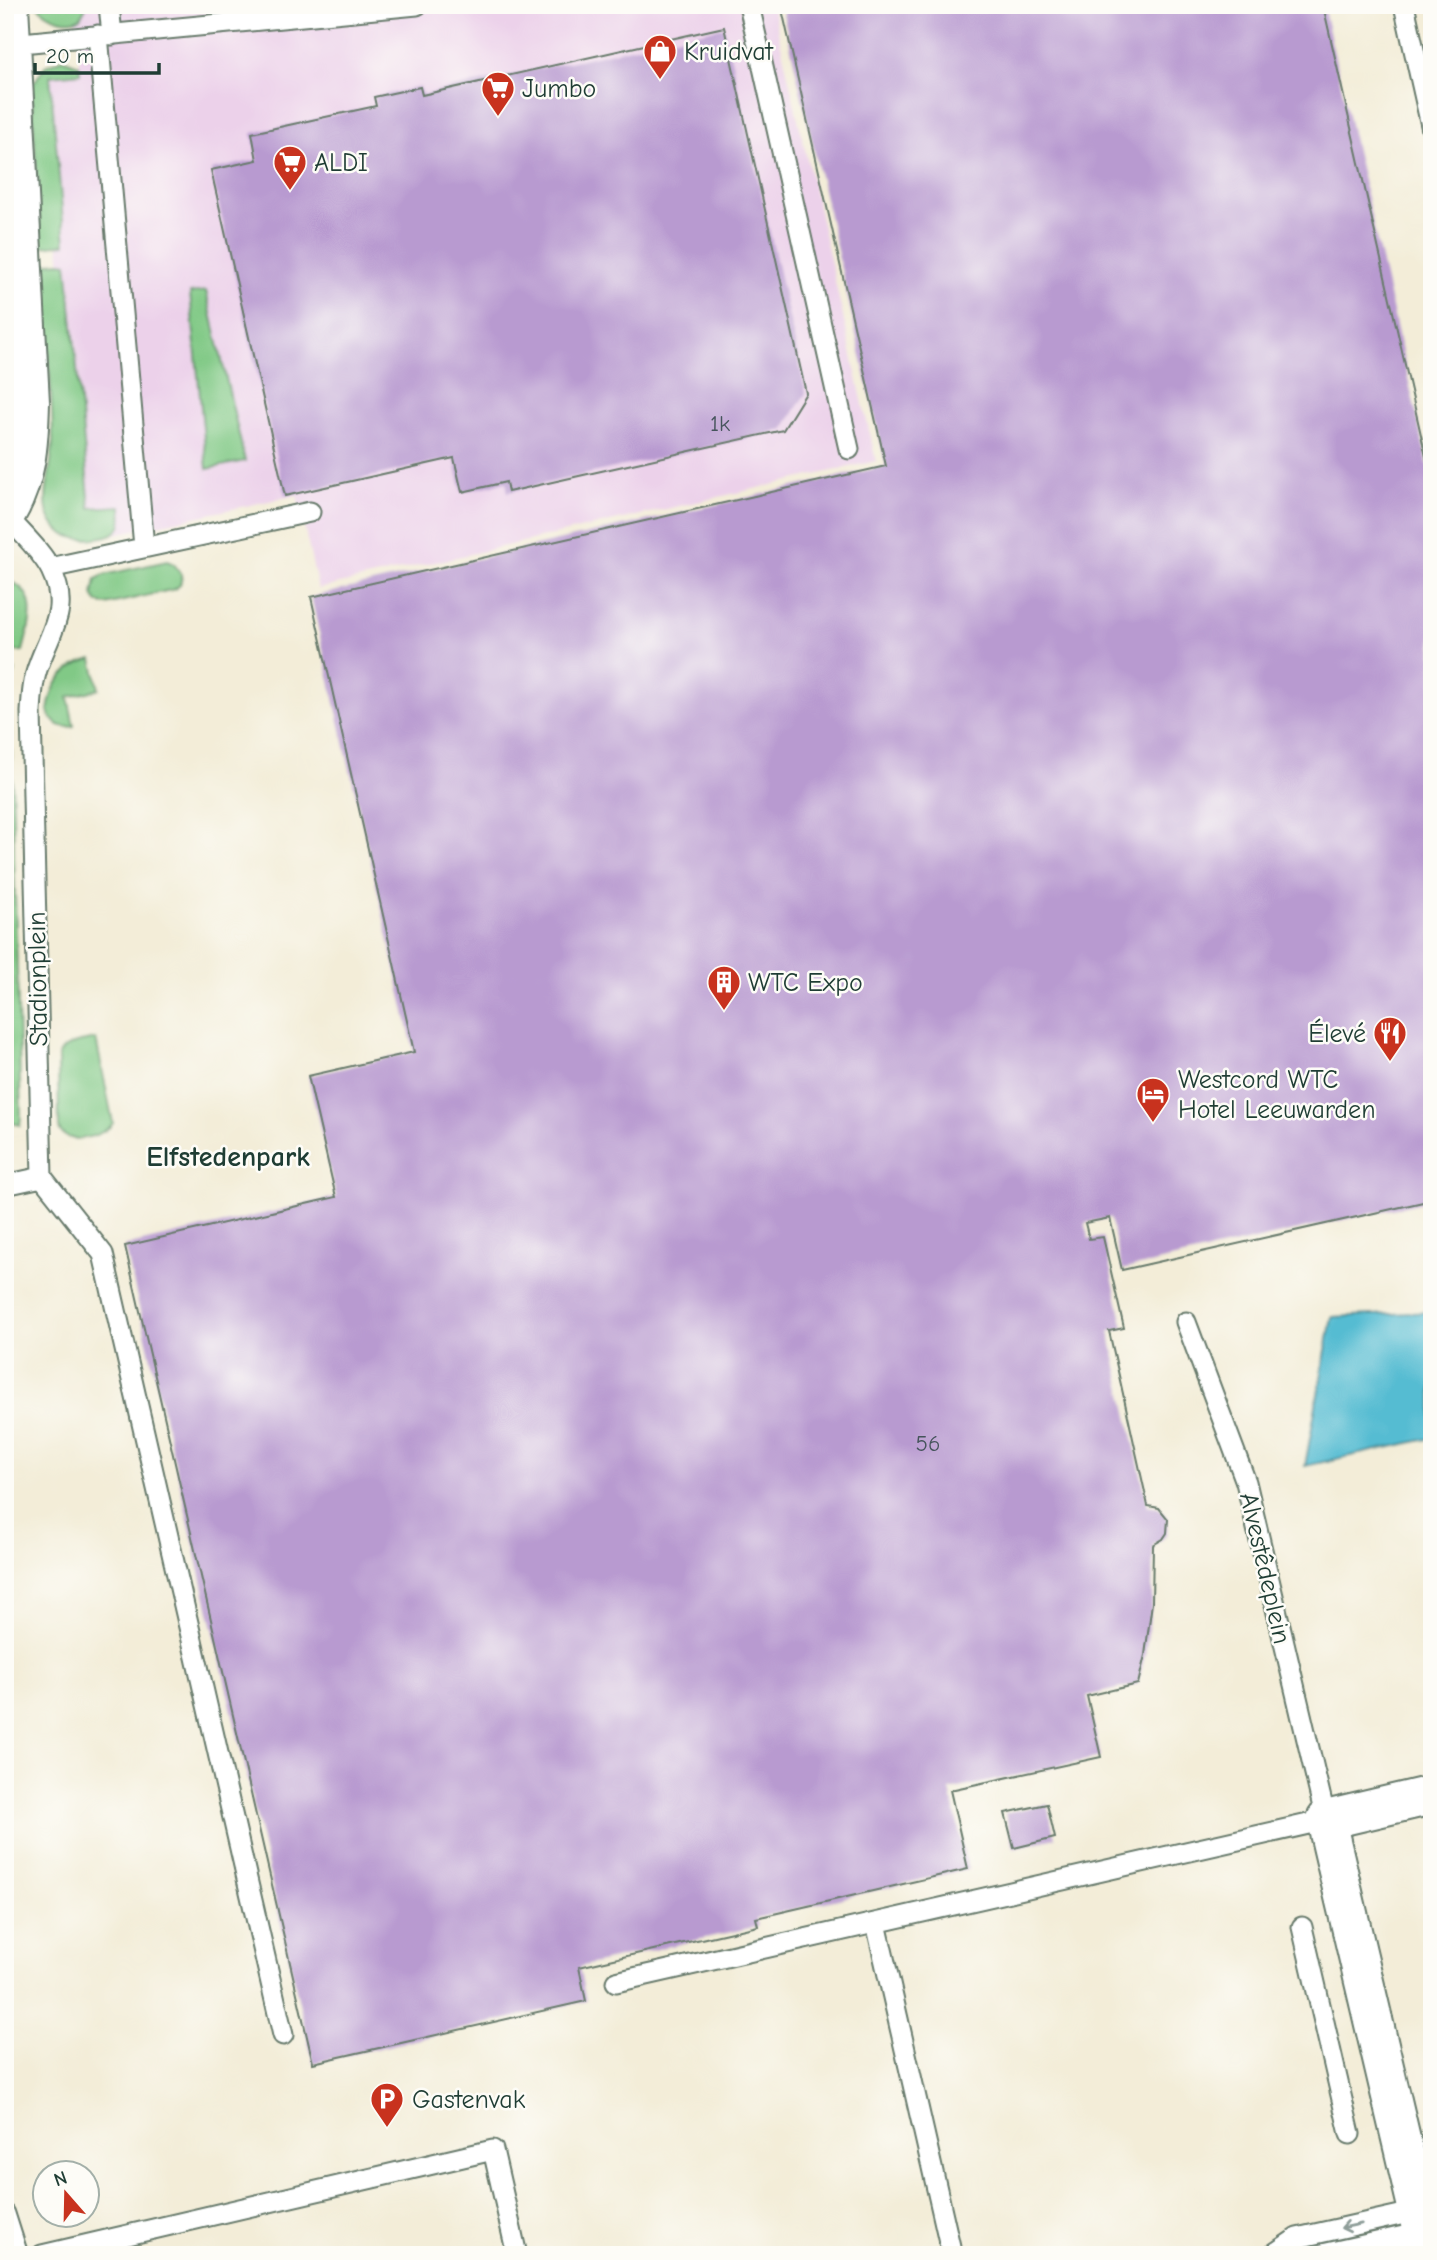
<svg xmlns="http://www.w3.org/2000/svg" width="1437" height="2260" viewBox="0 0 1437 2260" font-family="'Comic Neue',sans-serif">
<rect width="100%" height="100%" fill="#fdfcf7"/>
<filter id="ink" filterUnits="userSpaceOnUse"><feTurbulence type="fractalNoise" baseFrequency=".0143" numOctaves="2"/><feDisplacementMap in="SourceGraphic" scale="14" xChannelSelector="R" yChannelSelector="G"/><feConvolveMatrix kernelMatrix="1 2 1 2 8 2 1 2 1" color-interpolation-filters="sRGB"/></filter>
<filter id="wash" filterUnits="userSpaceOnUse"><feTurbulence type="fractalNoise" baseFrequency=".00686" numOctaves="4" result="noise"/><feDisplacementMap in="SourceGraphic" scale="28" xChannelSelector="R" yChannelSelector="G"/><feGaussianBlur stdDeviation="1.57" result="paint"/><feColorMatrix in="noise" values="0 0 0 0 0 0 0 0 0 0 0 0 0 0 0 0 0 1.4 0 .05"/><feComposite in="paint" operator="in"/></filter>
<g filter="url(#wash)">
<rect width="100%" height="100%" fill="#f3edd8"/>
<path fill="#ecd1ea" d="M74,5h698l104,456 -558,128 -21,-94 -209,45 -46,-468 38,-4z"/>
<path fill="#81c986" stroke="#50835d" stroke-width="2" d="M36,5h51l-7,13c-16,7 -32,-2 -44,-13z
M62,59l17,6 1,8 -30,3 15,168 -24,3 -10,-166h4l10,-15z
M60,262l7,1 23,245 31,-2c0,7 2,15 -1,21 -4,7 -11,9 -18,10 -24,5 -48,1 -55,-27 -4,-17 6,-49 6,-69 -1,-59 -7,-118 -11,-177z
M5,266l4,83 -4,66z
M206,291l39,170 -38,8 -17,-176z
M167,561l7,3 8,12 -2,9 -5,4 -69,16 -9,-3 -4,-7 3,-16 8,-4z
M5,579c37,13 25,43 18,72l-18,1z
M92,659l7,30 -31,8 6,29c-14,3 -21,-2 -26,-15 3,-28 17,-45 44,-52z
M15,670l-3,14 -2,23 11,410 -1,8 -12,-3 -3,6v-457z
M96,1039l17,84c-8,13 -48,25 -54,5l-1,-72c7,-13 24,-14 38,-17z"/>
<path fill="#54bcd2" stroke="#3a7c83" stroke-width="2" d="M1432,1312v126l-127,28 27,-149z"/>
<g id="blocks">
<path fill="#b89ad0" d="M781,5h542l109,478v717l-310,70 -12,-52 -25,5 4,16 14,-2 21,91 -15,3 39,175 11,2 9,11 -1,14 -4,6 -10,6 -1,58 -7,52 -7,29 -51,12 14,61 -151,33 18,79 -212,49 2,8 -179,41 7,34 -273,62 -188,-817 211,-49 -28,-121 106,-24 -103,-455 575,-131z
M724,27l82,366 -23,37 -275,62 -2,-10 -44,10 -8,-34 -169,38 -74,-326 46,-10 -5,-27 124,-27 -2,-9 46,-10 2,8z
M1047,1804l8,34 -41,10 -9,-35z"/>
</g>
</g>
<g filter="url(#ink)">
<use href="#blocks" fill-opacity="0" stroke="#697b6d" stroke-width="2"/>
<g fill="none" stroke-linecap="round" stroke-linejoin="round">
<defs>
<path id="lane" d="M109,5l3,30
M749,5l100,444
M1404,5l28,125
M98,35l46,512
M11,44l406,-39
M50,568l260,-56
M42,1177l61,77 180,781
M5,1185l37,-8 -11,-465c1,-17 2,-33 8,-48 13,-36 31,-55 12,-94 -10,-20 -31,-38 -45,-55
M876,1923l76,332
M1302,1927l48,207
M616,1982l710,-162 -80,-338 -60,-160
M5,2214l13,41
M42,2255l451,-105 24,105
M1272,2255l25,-17 121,-27
M1318,2255l104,-23"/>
<path id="street" d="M5,516c22,-36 24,-73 25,-114l-21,-397
M1425,2255l-7,-44 -92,-391 106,-25"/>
</defs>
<use href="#lane" stroke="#697b6d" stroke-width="23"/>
<use href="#street" stroke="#697b6d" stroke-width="42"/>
<use href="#lane" stroke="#fff" stroke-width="19"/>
<use href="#street" stroke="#fff" stroke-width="38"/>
</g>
<defs><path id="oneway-shaft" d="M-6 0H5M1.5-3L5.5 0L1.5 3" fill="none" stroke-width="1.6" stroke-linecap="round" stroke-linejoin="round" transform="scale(1.75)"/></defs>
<use stroke="#8f9e9a" href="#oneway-shaft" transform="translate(1351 2226) rotate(168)"/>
</g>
<defs>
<symbol id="shop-pin" viewBox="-11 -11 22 30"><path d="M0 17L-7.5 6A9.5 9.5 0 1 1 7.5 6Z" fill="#c8321e" stroke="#fdfcf7"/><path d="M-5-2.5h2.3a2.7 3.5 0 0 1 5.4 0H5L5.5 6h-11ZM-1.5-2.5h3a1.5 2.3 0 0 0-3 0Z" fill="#fff"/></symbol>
<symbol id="supermarket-pin" viewBox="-11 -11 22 30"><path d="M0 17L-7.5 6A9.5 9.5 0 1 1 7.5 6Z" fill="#c8321e" stroke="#fdfcf7"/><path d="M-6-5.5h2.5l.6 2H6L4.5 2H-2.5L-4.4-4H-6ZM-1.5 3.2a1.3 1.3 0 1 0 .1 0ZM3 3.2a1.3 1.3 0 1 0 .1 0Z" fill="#fff"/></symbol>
<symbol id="building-pin" viewBox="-11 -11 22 30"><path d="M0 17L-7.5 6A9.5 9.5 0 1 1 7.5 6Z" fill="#c8321e" stroke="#fdfcf7"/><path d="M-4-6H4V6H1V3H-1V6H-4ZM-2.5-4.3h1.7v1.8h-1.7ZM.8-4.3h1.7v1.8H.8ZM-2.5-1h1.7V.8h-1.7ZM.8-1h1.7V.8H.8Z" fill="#fff"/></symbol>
<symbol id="restaurant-pin" viewBox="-11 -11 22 30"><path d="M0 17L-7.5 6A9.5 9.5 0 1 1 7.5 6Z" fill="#c8321e" stroke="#fdfcf7"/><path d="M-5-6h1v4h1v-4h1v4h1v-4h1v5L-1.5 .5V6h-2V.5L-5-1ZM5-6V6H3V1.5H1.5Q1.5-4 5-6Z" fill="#fff"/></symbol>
<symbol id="hotel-pin" viewBox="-11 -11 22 30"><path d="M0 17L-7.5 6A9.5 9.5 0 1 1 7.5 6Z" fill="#c8321e" stroke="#fdfcf7"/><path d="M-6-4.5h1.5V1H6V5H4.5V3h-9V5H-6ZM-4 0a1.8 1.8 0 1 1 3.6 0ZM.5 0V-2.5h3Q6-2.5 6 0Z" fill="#fff"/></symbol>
<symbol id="parking-pin" viewBox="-11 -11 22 30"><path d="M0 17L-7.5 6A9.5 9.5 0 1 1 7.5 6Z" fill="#c8321e" stroke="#fdfcf7"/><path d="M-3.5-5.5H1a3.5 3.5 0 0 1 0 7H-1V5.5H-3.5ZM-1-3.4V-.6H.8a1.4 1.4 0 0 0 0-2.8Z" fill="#fff"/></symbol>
</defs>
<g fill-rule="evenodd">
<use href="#shop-pin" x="641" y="32" width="38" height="52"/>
<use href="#supermarket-pin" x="479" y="69" width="38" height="52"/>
<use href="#supermarket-pin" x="271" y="143" width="38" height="52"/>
<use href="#building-pin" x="705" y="963" width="38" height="52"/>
<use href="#restaurant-pin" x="1371" y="1014" width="38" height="52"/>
<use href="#hotel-pin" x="1134" y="1075" width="38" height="52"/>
<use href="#parking-pin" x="368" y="2080" width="38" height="52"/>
</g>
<g text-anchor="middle" stroke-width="5" stroke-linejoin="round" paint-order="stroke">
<g font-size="23" fill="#45545b">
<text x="720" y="431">1k</text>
<text x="928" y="1451">56</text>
</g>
<g font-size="26" fill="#1f3d34" stroke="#fdfcf7" text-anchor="start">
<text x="684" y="60">Kruidvat</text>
<text x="522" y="97">Jumbo</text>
<text x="314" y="171">ALDI</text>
<text x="748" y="991">WTC Expo</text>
<text x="1366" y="1042" text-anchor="end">Élevé</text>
<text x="1178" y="1088">Westcord WTC<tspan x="1178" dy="30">Hotel Leeuwarden</tspan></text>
<text x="412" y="2108">Gastenvak</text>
</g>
<g font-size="26" fill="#1f3d34" stroke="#fdfcf7">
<text transform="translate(37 979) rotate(-91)" y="9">Stadionplein</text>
<text transform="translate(1266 1568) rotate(77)" y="9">Alvestêdeplein</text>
</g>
<g font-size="28" font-weight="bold" fill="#1f3d34" stroke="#fdfcf7">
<text x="228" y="1166">Elfstedenpark</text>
</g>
</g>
<rect width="1437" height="2260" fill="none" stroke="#fdfcf7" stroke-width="28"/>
<g transform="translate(66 2194) rotate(340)"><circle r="33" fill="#fdfcf7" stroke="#a4b0a9" stroke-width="2"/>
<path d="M0-5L12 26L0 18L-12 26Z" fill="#c8321e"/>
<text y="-10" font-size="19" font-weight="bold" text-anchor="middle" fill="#1f3d34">N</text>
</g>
<path d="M35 63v10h124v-10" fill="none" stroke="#1f3d34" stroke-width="3.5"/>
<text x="46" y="63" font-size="21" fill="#1f3d34" stroke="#fdfcf7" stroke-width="5" paint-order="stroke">20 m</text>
</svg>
